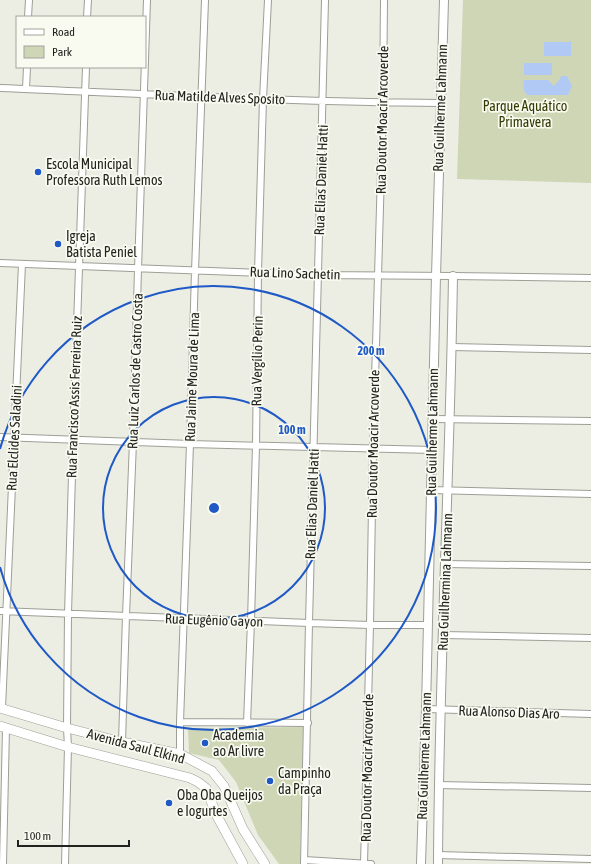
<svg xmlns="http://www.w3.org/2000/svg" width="591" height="864" viewBox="0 0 591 864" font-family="'Asap Condensed',sans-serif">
<rect width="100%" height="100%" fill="#eceee4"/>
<path fill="#cfd6b6" d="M463,0h128v183l-134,-4z
M303,727l-3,137h-21l-21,-29 -22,-53 -17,-22 -30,-7 -1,-25z"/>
<path fill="#b1caf5" d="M544,42h27v14h-27z
M524,63h28v12h-28z
M561,76h6l5,10 -4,9h-41c-4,-5 -4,-8 -3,-15h24l6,6 6,-7z"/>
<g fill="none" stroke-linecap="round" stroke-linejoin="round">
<defs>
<path id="minor" d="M28,17l1,-17
M87,17l1,-17
M0,88c147,6 293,14 440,15
M26,89l1,-22
M0,263l318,12 135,1 138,2
M452,347l139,3
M433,419l158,2
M0,437l190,7 243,6
M431,490l160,4
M445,564l146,2
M0,611l309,12 61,2h58
M443,635l148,3
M2,708l20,-444
M426,709l165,5
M180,722l128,1
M247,723l4,-102 5,-175 2,-174 5,-173 5,-99
M122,742l4,-126 7,-174 5,-173 9,-269
M180,754v-32l10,-278 5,-173 10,-271
M438,785l153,3
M438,855l153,4
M304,860l67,4
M3,864l3,-136
M65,864l3,-117 -1,-19 1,-114 5,-174 13,-373
M304,864l5,-241 16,-623
M364,864l6,-239 3,-176 10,-346 1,-103"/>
<path id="tertiary" d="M421,864l5,-155 10,-433 8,-276
M438,864c1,-196 12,-392 15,-588"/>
<path id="secondary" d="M0,708l67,20 55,14 58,12 32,17 12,15 19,43 22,35
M0,726l68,21 122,31 8,4 8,6 11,28 26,48"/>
</defs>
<use href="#minor" stroke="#9d9f96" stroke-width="8"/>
<use href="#tertiary" stroke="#9d9f96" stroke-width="10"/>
<use href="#secondary" stroke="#9d9f96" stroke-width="10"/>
<use href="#minor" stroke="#fff" stroke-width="6"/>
<use href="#tertiary" stroke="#fff" stroke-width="8"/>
<use href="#secondary" stroke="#fff" stroke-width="9"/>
</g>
<g fill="none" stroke="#1f59c6" stroke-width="2">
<circle cx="214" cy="508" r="111"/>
<path d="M0 449A222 222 0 1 1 0 567"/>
</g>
<g fill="#1f59c6" stroke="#f9fbf1" stroke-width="1.5">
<circle cx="38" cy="172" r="4"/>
<circle cx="58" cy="244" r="4"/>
<circle cx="205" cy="743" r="4"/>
<circle cx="270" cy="781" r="4"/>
<circle cx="169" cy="803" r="4"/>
</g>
<g text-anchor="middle" stroke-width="3.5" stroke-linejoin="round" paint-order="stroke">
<g font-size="14" fill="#22231f" stroke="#f9fbf1">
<text transform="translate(220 97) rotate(2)" y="5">Rua Matilde Alves Sposito</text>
<text transform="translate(440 108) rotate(-88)" y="5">Rua Guilherme Lahmann</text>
<text transform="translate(382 120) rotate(-89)" y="5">Rua Doutor Moacir Arcoverde</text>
<text transform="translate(321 180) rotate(-88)" y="5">Rua Elias Daniel Hatti</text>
<text transform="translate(295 273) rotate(2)" y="5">Rua Lino Sachetin</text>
<text transform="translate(257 361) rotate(-89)" y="5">Rua Vergílio Perin</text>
<text transform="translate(135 371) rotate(-88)" y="5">Rua Luiz Carlos de Castro Costa</text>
<text transform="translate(192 377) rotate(-88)" y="5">Rua Jaime Moura de Lima</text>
<text transform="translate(74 397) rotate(-88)" y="5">Rua Francisco Assis Ferreira Ruiz</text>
<text transform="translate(432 432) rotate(-89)" y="5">Rua Guilherme Lahmann</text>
<text transform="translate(14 438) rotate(-87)" y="5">Rua Elclides Saladini</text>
<text transform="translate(373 444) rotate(-89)" y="5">Rua Doutor Moacir Arcoverde</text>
<text transform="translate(312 504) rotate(-88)" y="5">Rua Elias Daniel Hatti</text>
<text transform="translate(445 582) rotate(-88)" y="5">Rua Guilhermina Lahmann</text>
<text transform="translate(214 620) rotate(2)" y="5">Rua Eugênio Gayon</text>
<text transform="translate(509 712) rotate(2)" y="5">Rua Alonso Dias Aro</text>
<text transform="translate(136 746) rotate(15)" y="5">Avenida Saul Elkind</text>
<text transform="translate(424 756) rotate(-88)" y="5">Rua Guilherme Lahmann</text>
<text transform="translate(367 768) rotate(-89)" y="5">Rua Doutor Moacir Arcoverde</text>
</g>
<g font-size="14" fill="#333a00" stroke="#f9fbf1">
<text x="525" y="111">Parque Aquático<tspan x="525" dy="16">Primavera</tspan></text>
</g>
<g font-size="14" fill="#22231f" stroke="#f9fbf1" text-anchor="start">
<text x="46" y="169">Escola Municipal<tspan x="46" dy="16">Professora Ruth Lemos</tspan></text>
<text x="66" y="241">Igreja<tspan x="66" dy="16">Batista Peniel</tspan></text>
<text x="213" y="740">Academia<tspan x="213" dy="16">ao Ar livre</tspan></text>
<text x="278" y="778">Campinho<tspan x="278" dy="16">da Praça</tspan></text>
<text x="177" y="800">Oba Oba Queijos<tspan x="177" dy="16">e Iogurtes</tspan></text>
</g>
</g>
<circle cx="214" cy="508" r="6" fill="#1f59c6" stroke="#f9fbf1" stroke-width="2"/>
<g font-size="12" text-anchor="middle" font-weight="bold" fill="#1f59c6" stroke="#f9fbf1" stroke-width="3.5" stroke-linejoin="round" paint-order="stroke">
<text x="371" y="355">200 m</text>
<text x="292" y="434">100 m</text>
</g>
<rect x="16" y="16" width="130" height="52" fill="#f9fbf1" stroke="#a3a59d"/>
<rect x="24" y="29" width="20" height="6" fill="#ffffff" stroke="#a3a59d"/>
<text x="52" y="36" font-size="12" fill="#22231f">Road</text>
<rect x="24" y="46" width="20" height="12" fill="#cfd6b6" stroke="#a3a59d"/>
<text x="52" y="56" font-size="12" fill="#22231f">Park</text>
<path d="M18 840v6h111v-6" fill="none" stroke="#22231f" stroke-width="2"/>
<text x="24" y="840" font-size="12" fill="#22231f" stroke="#f9fbf1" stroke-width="3" paint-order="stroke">100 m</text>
</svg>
